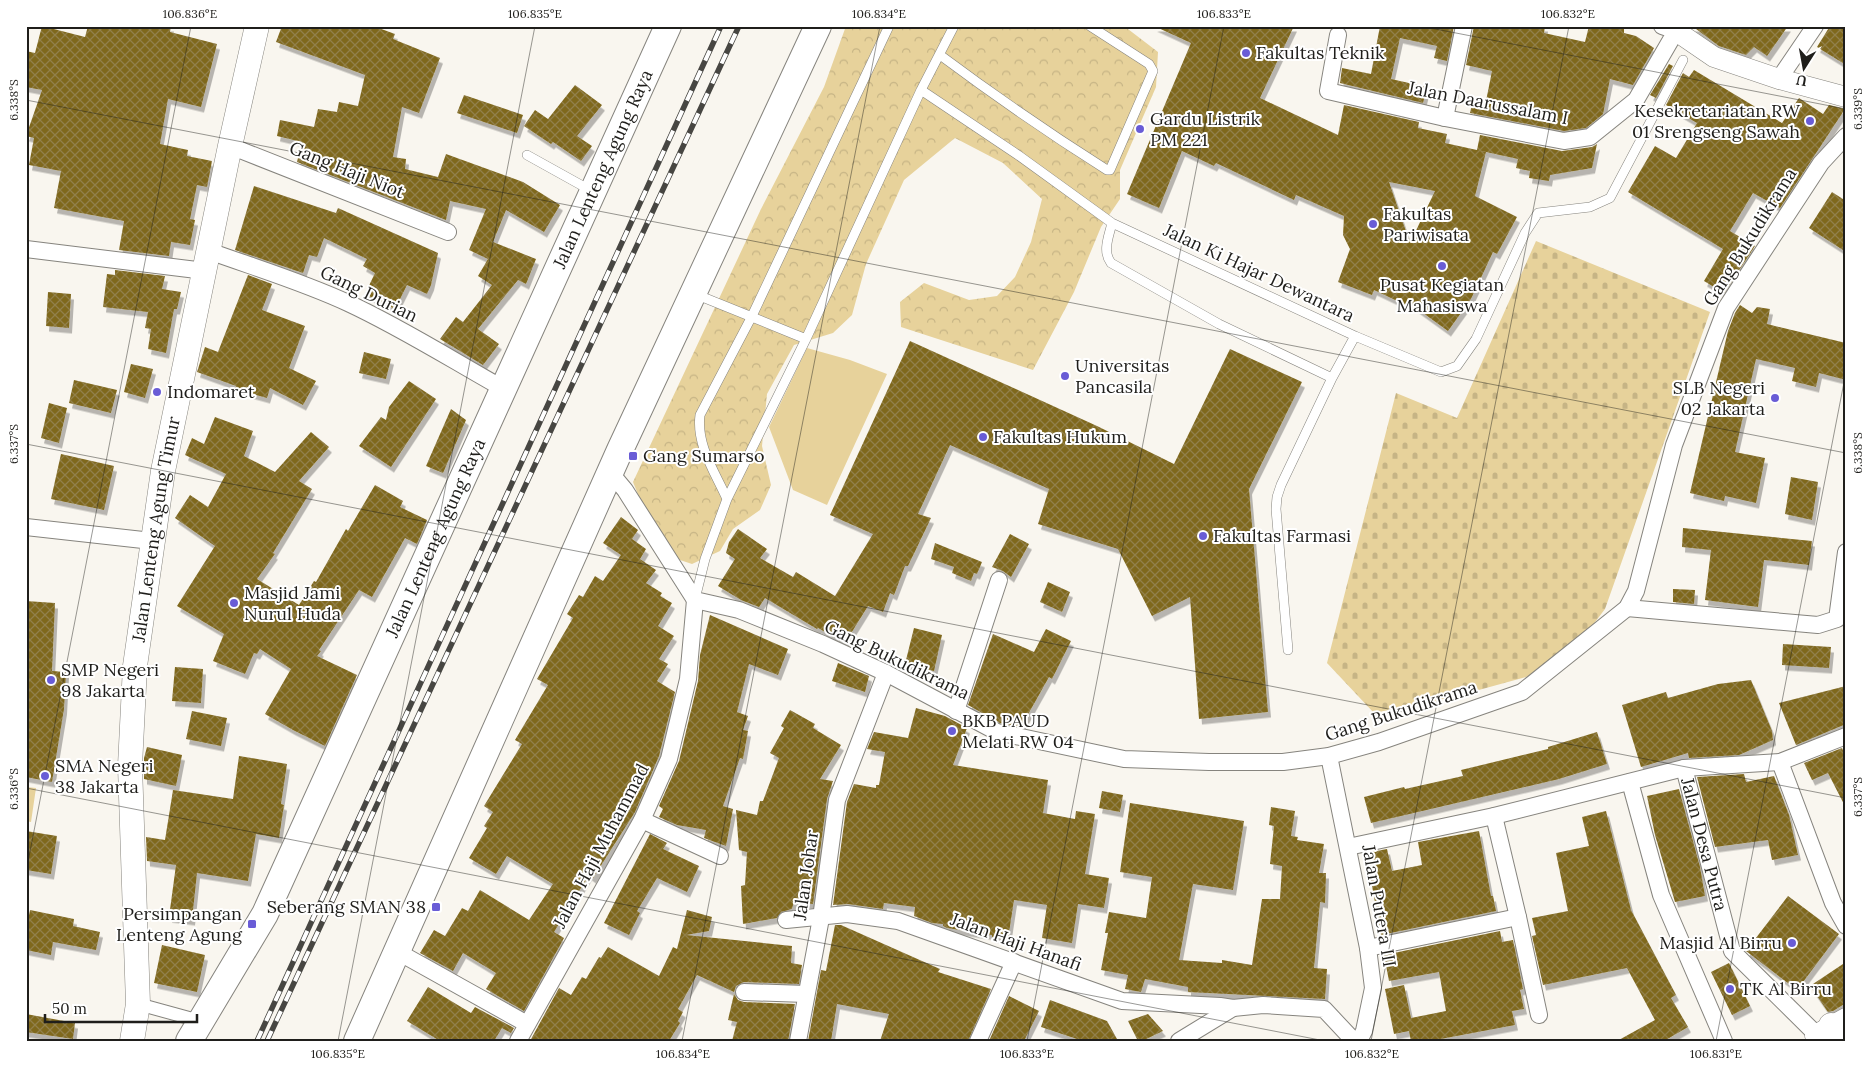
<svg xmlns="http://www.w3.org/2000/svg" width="1872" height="1067" viewBox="0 0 1872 1067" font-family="Lora,serif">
<defs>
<pattern id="forest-crowns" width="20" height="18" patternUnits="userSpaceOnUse" patternTransform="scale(1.25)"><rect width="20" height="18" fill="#e7d29b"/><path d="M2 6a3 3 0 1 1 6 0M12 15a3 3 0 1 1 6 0" fill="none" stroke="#c6b485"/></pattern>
<pattern id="cemetery-stones" width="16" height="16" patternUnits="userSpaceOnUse" patternTransform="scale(1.25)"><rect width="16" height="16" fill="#e7d29b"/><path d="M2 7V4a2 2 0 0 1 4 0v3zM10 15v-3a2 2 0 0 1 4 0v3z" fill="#c6b485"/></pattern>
<pattern id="building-cross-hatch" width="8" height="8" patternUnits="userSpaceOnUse" patternTransform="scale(1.25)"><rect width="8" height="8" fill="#7f671c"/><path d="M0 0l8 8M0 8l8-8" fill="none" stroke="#91804c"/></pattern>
<filter id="shadow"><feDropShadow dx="3" dy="5.5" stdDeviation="0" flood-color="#0004"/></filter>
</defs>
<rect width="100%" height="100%" fill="#f9f6ef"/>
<path fill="url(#forest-crowns)" d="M846,26h278l34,26 -2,35 -36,83v29l-19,28 -27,65 -41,78 -132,-43 -1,-25 24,-19 45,17 28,-4 18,-19 16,-35 11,-43 -39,-36 -48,-25 -51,42 -38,84 -14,51 -19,18 -39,12 -27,49 -5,52 9,39 -11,25 -27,19 -13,22 -28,13 -18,-6 -20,-24 -21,-52 128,-273 63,-122z"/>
<path fill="url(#cemetery-stones)" d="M1536,241l174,71 -105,297 -16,21 -56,45 -76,21 -83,17 -47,-50 69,-270 61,25z"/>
<path fill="#e7d29b" d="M807,348l43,12 37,14 -60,131 -34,-15 -24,-63z
M26,787l10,1 -5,34 -5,-1z"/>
<path fill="url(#building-cross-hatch)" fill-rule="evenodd" filter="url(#shadow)" d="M42,26l43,11 3,-11h83l-1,6 47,12 -16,63 -33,-8 -8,45 28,6 -1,6 25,5 -5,26 -10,-2 -7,34 5,1 -5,25 -19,-3 -2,14 -50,-6 5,-29 -70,-13 7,-37 -32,-6 5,-27 -8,-2 16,-46 -16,-3v-36l9,2z
M282,26h91l22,8 -2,5 47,19 -21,55 -17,-6 -9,50 13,2 -1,10 33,8 8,-23 77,28 37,23 -16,27 -38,-22 -13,32 43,17 -10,25 -8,-4 -40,49 21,15 -16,21 -43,-26 16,-22 7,5 29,-37 -14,-9 10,-17 -19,-9 17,-41 -36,-8 -4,19 -149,-58 5,-20 -25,-6 3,-16 34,7 4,-18 19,3 2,-10 19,4 7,-31 -89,-33z
M1154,26h140l-34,72 78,37 6,-30 75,17 -1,6 29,6 -2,9 41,9 -11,44 42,21 -20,37 -4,-2 -22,47 -23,32 -36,-26 -2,2 -36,-17 -2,5 -34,-13 12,-33 -7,-14 1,-19 -48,-21 -2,5 -78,-37 -2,3 -32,-15 -23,57 -32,-14 64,-151zM1389,182l46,9 -25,52z
M1380,26h74l-7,35 -13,-3 3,-12 -37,-8 -9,41 36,8 -4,16 -83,-20 2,-15 29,6z
M1474,26h71l-1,7 41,9 4,-16h23l12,3v4l12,3 18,12 -21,37 -23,-6 -7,35 -17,14 -22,3 -94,-18 3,-14 13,2 6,-30 -26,-6z
M1692,26h96l-21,30 -13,-9 -8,8 -27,-9z
M1830,26h16v39l-29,-18z
M1669,64l4,2 -17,32 -6,-3z
M1694,70l88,53 17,-25 24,16 6,-9 16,4 -65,99 -27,-15 -23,38 25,15 -31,47 -20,-12 19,-32 -95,-57 27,-46 21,12 21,-35 -31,-18 17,-32 6,4z
M575,85l27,20 -25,31 15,10 -11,15 -28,-19 -2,2 -27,-18 11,-16 13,9z
M464,95l59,20 -6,18 -60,-20z
M1480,135l82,16 30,-4 5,-3 -5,24 -42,7 -1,6 -20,-3 1,-7 -14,-3 2,-9 -41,-9z
M254,186l82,27 2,-5 100,45 -7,32 -4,9 -20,-9 -12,24 -30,-15 10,-21 -12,-7 4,-7 -43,-21 -7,19 -8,-2 -6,18 -68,-23z
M1832,192l14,9v51l-37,-24z
M115,270l50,6 -3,13 19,3 -4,17h-3l-8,44 -18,-4 3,-20 -6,-1 3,-16 -45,-5 4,-33 8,1z
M248,275l24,9 -10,26 43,16 -16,42 27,13 -13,24 -33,-17 -3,10 -32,-9 1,-3 -39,-14 8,-25 13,5z
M48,292l23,2 -2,34 -23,-2z
M1740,305l12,8 5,-6 13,2 -3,15 79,19v37l-27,-7 -3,14 -24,-6 3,-13 -39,-9 -21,93 30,6 -9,45 -31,-7 -1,5 -34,-8 38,-162 7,-18z
M910,341l187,85 77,38 56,-115 72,33 -53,107 19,223 -69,7 -9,-122 -38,19 -34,-67 -80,-25 11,-35 -99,-44 -32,69 13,4 -23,48h-3l-11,29 -4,-2 -7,19 -15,-6 -23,37 -27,-15 -1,1 -52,-31 -6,9 -18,-7 -23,-14 17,-27 -9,-6 3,-11 9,-13 29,20 -7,9 33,19 3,-5 39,24 38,-62 -43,-19z
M364,352l27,7 -5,20 -27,-6z
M131,364l22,5 -8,29 -21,-6z
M74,380l43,10 -6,23 -42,-10z
M409,381l27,18 -45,68 -32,-21 22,-29 5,3 3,-13z
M49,403l18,5 -8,35 -18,-5z
M451,409l15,11 -23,53 -17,-7z
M215,417l38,14 -9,25 31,16 36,-40 18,15 -30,34 13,8 -39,64 2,1 -18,25 42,26 15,-24 2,1 30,-53 2,2 27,-46 28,16 -3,6 27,13 -10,24 -12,-6 -33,59 -13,-7 -40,60 2,1 -4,5 40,19 -32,71 -32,-16 -28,-16 26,-45 -31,-20 -3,5 -3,-1 -9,21 -32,-13 11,-27 -47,-28 38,-60 -40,-28 15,-23 18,12 18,-33 -41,-19 7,-17 12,6z
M61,454l53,12 -10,44 -53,-11z
M1791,477l27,5 -6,38 -27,-6z
M621,517l17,13 -6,9 14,10 -6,10 16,11 -10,13 16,10 -2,3 12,7 -14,23 16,10 -15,23 9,5 -11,17 18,11 -16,64 -24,56 -42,66 -4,-3 -35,57 10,6 -40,73 -38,-22 10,-16 -33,-20 -10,18 -33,-18 14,-23 11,6 17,-28 6,3 12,-21 49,30 24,-36 -46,-28 -11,18 -27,-16 18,-30 -3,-2 9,-14 -9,-6 38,-62 -7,-4 33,-55 -11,-6 36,-61 -6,-4 12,-19 4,2 12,-21 8,5 18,-26 -18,-12z
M1683,528l129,13 -3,24 -45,-5 -6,47 -53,-7 6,-50 -29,-3z
M1010,534l19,10 -18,33 -8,-6 -11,-4z
M935,543l47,19 -5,12 -3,-1 -3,8 -19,-8 2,-6 -23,-8z
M1048,582l22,10 -8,20 -22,-10z
M1673,589l22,1 -1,14 -21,-2z
M26,601l29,2 -3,68 14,1 -2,37 -12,73 -26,-5z
M710,615l78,34 -10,26 -29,-11 -12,48 11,4 -5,14 5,1 -5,28 -3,-1 -17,48 10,3 -7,37 -22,-8 2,-8 -29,-5 -18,-8 4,-8 -4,-3 20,-45 19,-80 2,-26z
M914,628l28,7 -8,36 -29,-7z
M1046,629l25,12 -19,38 -3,-2 -28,50 -21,-4 -32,-18 25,-71 41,18z
M1783,644l48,3 -2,21 -47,-3z
M838,663l31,13 -4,16 -33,-11z
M175,667l28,2 -2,34 -29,-2z
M1751,680l21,51 1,9 -34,15 -50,3 -1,-5 -47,14 -19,-62 44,-13 2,6 50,-14z
M1846,686v38l-50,21 -17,-42z
M916,708l29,8 22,12 -14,37 95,15 -5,33 32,6 1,-8 19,3 -10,60 24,4 -5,30 -26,-4 -6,39 -30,-5 5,-33 -33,-5 -6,39 -16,-2v-2l-45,-7 -4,-2v-2l-11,-1 -18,-7 1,-9 -31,-4 -1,6 -35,-5 -15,1 14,-103 7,-18 22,4v-3h3l6,-33 -18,-3 7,-17 34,6z
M790,710l25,14 -2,4 28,17 -21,34 13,2 -6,18 -14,105 -19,-3 -2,8 -11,3 -4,6 -34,6 -2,-38 4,-1 2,-33 -8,-2 -3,-40 21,5 3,-14h3l16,-43 -9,-5 14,-25 -3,-2z
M192,711l35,7 -6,28 -35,-7z
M1597,732l10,32 -48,15 -188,44 -7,-26 40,-10 1,2 58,-13 -2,-6 87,-21v-2z
M147,747l35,8 -6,31 -32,-7v-21z
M1842,748l4,10v50l-18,-35 -16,7 -8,-17z
M239,756l48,8 -6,40 3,1 -5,33 -23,-4 -8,47 -51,-8 -5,47 -23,-3 7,-52 -29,-4 -1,-24 19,3 8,-50 60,9z
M1744,774l2,8 28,-6 15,39 9,40 -26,5 -4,-20 -53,7 -18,-70z
M1679,789l21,78 5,29 -30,6 -20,-67 -8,-39z
M1102,791l21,4 -3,17 -21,-4z
M1130,803l114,18 -11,69 -40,-6 -14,76 43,3v-3l30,5 10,-66h18l2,-33 -12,-2 4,-38 -5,-1 2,-18 24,4 -4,25 7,1 -1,3 27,4 -5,29h7l-1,30 -5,-1 -6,66 13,1 -2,30 -137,-7v-5l-43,-8 -4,13 -16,-3 3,-14 -27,-5 7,-37h-3l4,-21 37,6 6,-41 -32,-5z
M1606,811l25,99 45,85 -5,3 17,29 -24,14h-47l38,-21 -28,-52 -84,17 -11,-49 4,-1 -4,-17 36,-7 -12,-58 33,-7 -7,-29z
M26,831l31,5 -6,38 -25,-4z
M1479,831l12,65h2l3,15 -115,24 -15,-82 21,-4 5,22 30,-6 -4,-23z
M650,834l17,9 -4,6 36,17 -12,26 -30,-14 -20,33 3,2 -11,22 -25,-12z
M1788,896l51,38 -42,56 -51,-39z
M30,910l44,9 -1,7 27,6 -4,18 -43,-8 -2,13 -25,-5v-19z
M687,910l25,7 -3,14 -23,4 106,11 -1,17 11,2 -3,19 -55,-2 -8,4 -2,6 -37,-17 -19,34 5,3 -5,9 2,2 -11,18h-139l29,-53 12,7 11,-18 4,2 13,-22 2,1 7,-11 51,29 14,-29 4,2z
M835,925h6l99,44 -2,3 53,17 -23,52h-88l9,-27 -52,-10 -6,37h-23l13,-71 5,1z
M1500,931l2,11 11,-2 10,49 -3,1 4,19 -12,2 3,14 -85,16h-19l-2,-10 -15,3 -9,-45 19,-4 7,33 35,-7 -7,-39 -50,9 -5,-26z
M162,945l43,10 -8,37 -43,-9z
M1846,962v41l-13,8 -5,1 -18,-26z
M1729,963l21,43 -18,9 -21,-43z
M428,987l43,26 4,-6 39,21 -3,5 -9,-5 -8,13h-54l-33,-20z
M734,994l4,6 6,2 51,2 -7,37h-56l5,-19 -9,-2z
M1009,996l30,15 -15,30h-35z
M1050,1000l57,21 11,20h-35l-42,-14z
M26,1014l49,9 -2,16 -47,-7z
M1148,1014l15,17 -21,10h-4l-10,-20z"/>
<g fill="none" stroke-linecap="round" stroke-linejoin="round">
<defs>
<path id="service" d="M940,55c55,41 110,79 167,115h3l43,-99 -4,-7 -59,-38
M921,90l97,65 94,68 243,113 86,36 16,-6 19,-27 49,-106 13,-20 52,-6 20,-9 73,-138
M527,155l63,35
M1112,223c-3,13 -10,28 -1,40l108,61 113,54
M695,294l111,45
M727,499c-12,-27 -31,-54 -27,-84l52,-99 137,-290
M695,599l10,-40 22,-60 79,-160 115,-249 33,-64
M1288,650l-12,-141 1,-12 4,-12 51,-107 23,-42"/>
<path id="pedestrian" d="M138,1004l62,17"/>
<g id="minor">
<path d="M1338,35l-10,56 117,27 119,23 26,-4 46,-37 40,-69 -14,-5"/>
<path d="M1779,79l36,-53"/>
<path d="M1445,118l19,-92"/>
<path d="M230,146l218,86"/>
<path d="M26,249l179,22"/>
<path d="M209,251c47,17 94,31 139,52 54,25 104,57 156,86"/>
<path d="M610,472l15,18 70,110 44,10 84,34 63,29 111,59 127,27 85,3h74l46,-6 50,-14 143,-50 105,-84 9,-17 38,-146 52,-137 95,-145 25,-27"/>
<path d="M26,527l126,14"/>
<path d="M1627,608l191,17 19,-6 9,-67"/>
<path d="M956,711l43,-131"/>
<path d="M1329,756l39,192 5,40 -9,43 -5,10"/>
<path d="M1780,762l53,141 13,23"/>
<path id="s1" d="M1684,768l48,183 85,84"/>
<path d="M1630,782l31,113 63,146"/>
<path d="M1494,816l24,101 21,98"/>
<path d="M642,820l78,36"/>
<path d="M1348,847l146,-31 190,-48 96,-6 66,-26"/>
<path d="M786,920l61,-6 51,7 224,80 98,5 13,2 30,-3 61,4 30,32"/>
<path d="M1368,948l150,-31"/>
<path d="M398,952l129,72"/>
<path d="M744,992l62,2"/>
<path d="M518,1041l124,-221 27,-61 19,-80 7,-79"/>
<path d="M798,1041l23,-123 16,-118 49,-127"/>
<path d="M978,1041l36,-79"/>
<path d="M1179,1041l54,-33"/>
</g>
<path id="tertiary" d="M1679,26l-3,5 38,26 65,22 67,18
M1819,1033l27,-15"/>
<g id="secondary">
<path d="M1831,1025l6,16"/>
<path d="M1817,1035l2,6"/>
<path id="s2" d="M132,1041l6,-37 -8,-238 5,-100 28,-195 67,-325 27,-120"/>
</g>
<g id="primary">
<path id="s3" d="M189,1041l76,-127 403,-888"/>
<path d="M357,1041l263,-591 198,-424"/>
</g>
</defs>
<use href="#service" stroke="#86847e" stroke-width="10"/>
<use href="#pedestrian" stroke="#86847e" stroke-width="14"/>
<use href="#minor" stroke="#86847e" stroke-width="18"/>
<use href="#tertiary" stroke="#86847e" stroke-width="21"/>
<use href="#secondary" stroke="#86847e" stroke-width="25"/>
<use href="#primary" stroke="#86847e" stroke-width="28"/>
<use href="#service" stroke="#fff" stroke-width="9"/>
<use href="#pedestrian" stroke="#fff" stroke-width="12"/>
<use href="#minor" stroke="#fff" stroke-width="16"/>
<use href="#tertiary" stroke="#fff" stroke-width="20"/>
<use href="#secondary" stroke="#fff" stroke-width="24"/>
<use href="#primary" stroke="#fff" stroke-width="26"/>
<defs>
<path id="rail" d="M257,1041l464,-1015
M267,1041l472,-1015"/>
</defs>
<use href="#rail" stroke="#474642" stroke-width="5.5"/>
<use href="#rail" stroke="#fff" stroke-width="4" stroke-dasharray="11" stroke-linecap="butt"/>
</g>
<path fill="none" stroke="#1f1e1b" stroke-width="1" stroke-opacity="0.45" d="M1420,26l426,83M26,100l1820,353M26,444l1820,354M26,788l1299,253M26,872l165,-846M338,1041l197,-1015M682,1041l198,-1015M1027,1041l197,-1015M1371,1041l198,-1015M1716,1041l130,-669"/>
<g fill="#695cd6" stroke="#fff" stroke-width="2">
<circle cx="1246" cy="53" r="5"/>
<circle cx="1810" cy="121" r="5"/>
<circle cx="1140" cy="129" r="5"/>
<circle cx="1373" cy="224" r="5"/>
<circle cx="1442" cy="266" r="5"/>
<circle cx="1065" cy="376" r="5"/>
<circle cx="157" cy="392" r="5"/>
<circle cx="1775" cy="398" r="5"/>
<circle cx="983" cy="437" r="5"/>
<rect x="628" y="451" width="10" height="10" rx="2.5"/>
<circle cx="1203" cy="536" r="5"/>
<circle cx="234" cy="603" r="5"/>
<circle cx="51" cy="680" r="5"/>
<circle cx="952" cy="731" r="5"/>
<circle cx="45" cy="776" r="5"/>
<rect x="431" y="902" width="10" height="10" rx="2.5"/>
<rect x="247" y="919" width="10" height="10" rx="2.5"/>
<circle cx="1792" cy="943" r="5"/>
<circle cx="1730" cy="989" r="5"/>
</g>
<g text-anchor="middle" stroke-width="4" stroke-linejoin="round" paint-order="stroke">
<g font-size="18" fill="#1f1e1b" stroke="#fff" text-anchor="start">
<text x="1256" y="59">Fakultas Teknik</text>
<text x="1800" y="117" text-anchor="end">Kesekretariatan RW<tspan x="1800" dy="21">01 Srengseng Sawah</tspan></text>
<text x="1150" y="125">Gardu Listrik<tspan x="1150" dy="21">PM 221</tspan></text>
<text x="1383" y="220">Fakultas<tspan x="1383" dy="21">Pariwisata</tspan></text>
<text x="1442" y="291" text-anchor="middle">Pusat Kegiatan<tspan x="1442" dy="21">Mahasiswa</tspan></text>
<text x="1075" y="372">Universitas<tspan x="1075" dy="21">Pancasila</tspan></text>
<text x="1765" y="394" text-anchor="end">SLB Negeri<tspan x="1765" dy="21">02 Jakarta</tspan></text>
<text x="167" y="398">Indomaret</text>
<text x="993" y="443">Fakultas Hukum</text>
<text x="643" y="462">Gang Sumarso</text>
<text x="1213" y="542">Fakultas Farmasi</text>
<text x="244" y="599">Masjid Jami<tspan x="244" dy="21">Nurul Huda</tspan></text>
<text x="61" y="676">SMP Negeri<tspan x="61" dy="21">98 Jakarta</tspan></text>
<text x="962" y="727">BKB PAUD<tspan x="962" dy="21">Melati RW 04</tspan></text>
<text x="55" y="772">SMA Negeri<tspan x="55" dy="21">38 Jakarta</tspan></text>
<text x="426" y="913" text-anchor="end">Seberang SMAN 38</text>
<text x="242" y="920" text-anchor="end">Persimpangan<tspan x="242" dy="21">Lenteng Agung</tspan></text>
<text x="1782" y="949" text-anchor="end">Masjid Al Birru</text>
<text x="1740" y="995">TK Al Birru</text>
</g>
<g font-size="18" fill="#1f1e1b" stroke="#fff">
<text transform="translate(1488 103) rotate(11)" y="6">Jalan Daarussalam I</text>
<text dy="6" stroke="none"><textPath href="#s3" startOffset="966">Jalan Lenteng Agung Raya</textPath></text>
<text transform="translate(347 170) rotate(22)" y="6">Gang Haji Niot</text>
<text transform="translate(1750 237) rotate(-58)" y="6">Gang Bukudikrama</text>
<text transform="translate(1259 273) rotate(25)" y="6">Jalan Ki Hajar Dewantara</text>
<text transform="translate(369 294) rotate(26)" y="6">Gang Durian</text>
<text dy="6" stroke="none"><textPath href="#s2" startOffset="514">Jalan Lenteng Agung Timur</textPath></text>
<text dy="6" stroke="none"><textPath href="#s3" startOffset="561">Jalan Lenteng Agung Raya</textPath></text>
<text transform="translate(897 660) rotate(26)" y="6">Gang Bukudikrama</text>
<text transform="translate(1401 711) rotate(-18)" y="6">Gang Bukudikrama</text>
<text dy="6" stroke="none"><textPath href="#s1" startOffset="79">Jalan Desa Putra</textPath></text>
<text transform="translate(601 846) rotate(-62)" y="6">Jalan Haji Muhammad</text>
<text transform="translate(806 875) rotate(-82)" y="6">Jalan Johar</text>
<text transform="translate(1379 906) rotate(80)" y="6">Jalan Putera III</text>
<text transform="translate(1016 942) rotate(20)" y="6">Jalan Haji Hanafi</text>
</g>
</g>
<rect width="1872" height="1067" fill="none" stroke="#ffffff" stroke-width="55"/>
<g transform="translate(1804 68) rotate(191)" stroke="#ffffff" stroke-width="4" paint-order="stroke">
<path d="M0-4L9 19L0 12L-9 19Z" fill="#1f1e1b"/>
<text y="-8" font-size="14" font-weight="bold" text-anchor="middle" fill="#1f1e1b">U</text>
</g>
<path d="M45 1014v8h152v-8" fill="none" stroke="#1f1e1b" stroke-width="2.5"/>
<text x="52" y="1014" font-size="15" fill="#1f1e1b" stroke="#ffffff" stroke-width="4" paint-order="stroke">50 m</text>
<rect x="28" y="28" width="1816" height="1012" fill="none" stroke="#1f1e1b" stroke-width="2"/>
<g font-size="12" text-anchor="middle" fill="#1f1e1b">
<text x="190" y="18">106.836°E</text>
<text x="535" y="18">106.835°E</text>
<text x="879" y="18">106.834°E</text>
<text x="1224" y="18">106.833°E</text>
<text x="1568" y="18">106.832°E</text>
<text transform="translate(14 100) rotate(-90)" y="4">6.338°S</text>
<text transform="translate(1858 109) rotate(-90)" y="4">6.339°S</text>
<text transform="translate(14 444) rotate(-90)" y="4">6.337°S</text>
<text transform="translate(1858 453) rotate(-90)" y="4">6.338°S</text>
<text transform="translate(14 789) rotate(-90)" y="4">6.336°S</text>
<text transform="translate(1858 797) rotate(-90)" y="4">6.337°S</text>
<text x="338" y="1058">106.835°E</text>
<text x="683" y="1058">106.834°E</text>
<text x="1027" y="1058">106.833°E</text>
<text x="1372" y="1058">106.832°E</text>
<text x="1716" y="1058">106.831°E</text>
</g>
</svg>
